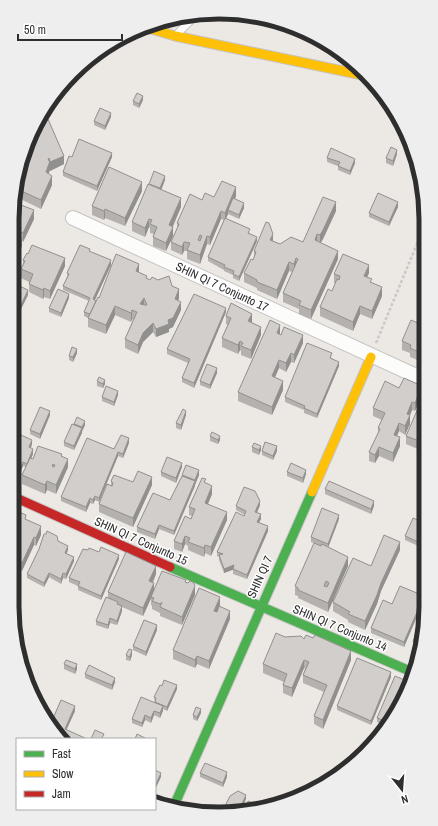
<svg xmlns="http://www.w3.org/2000/svg" width="438" height="826" viewBox="0 0 438 826" font-family="'Archivo Narrow',sans-serif">
<rect width="100%" height="100%" fill="#ece8e4"/>
<g fill="none" stroke-linecap="round" stroke-linejoin="round">
<defs>
<path id="lane" d="M178,33l15,-15"/>
<path id="street" d="M73,218l352,162"/>
<path id="fast" d="M170,567l242,105
M173,808l139,-316"/>
<path id="slow" d="M145,27l30,9 192,40
M312,492l59,-135"/>
<path id="jam" d="M12,496l158,71"/>
</defs>
<use href="#lane" stroke="#c5c4c5" stroke-width="9"/>
<use href="#street" stroke="#c5c4c5" stroke-width="16"/>
<use href="#fast" stroke="#c5c4c5" stroke-width="11"/>
<use href="#slow" stroke="#c5c4c5" stroke-width="11"/>
<use href="#jam" stroke="#c5c4c5" stroke-width="11"/>
<path stroke="#c9c9c8" stroke-width="2.5" stroke-dasharray="3 2" stroke-linecap="butt" d="M376,343l48,-116"/>
<use href="#lane" stroke="#fcfcfb" stroke-width="7"/>
<use href="#street" stroke="#fcfcfb" stroke-width="14"/>
<use href="#fast" stroke="#4caf50" stroke-width="9"/>
<use href="#slow" stroke="#ffc107" stroke-width="9"/>
<use href="#jam" stroke="#c62828" stroke-width="9"/>
</g>
<path fill="#b4b1af" d="M143,100l-4,8 -6,-3v-4z
M111,117l-6,13 -11,-5v-4z
M33,127l31,37 -14,7v-2l-2,5 4,11 -11,24 -25,-12v-3l4,-16v-1z
M397,154l-4,12 -7,-3v-5z
M72,157h40l-15,34 -34,-15v-4z
M327,158l28,5 -5,12 -12,-5v-4l-11,-4z
M165,180l-4,10 20,17 -8,20v9l-7,15 -13,-5v-9l1,-3 -4,-1v-5l-1,-1 -4,10 -13,-6v-9z
M142,191l-17,35 -20,-8 -1,2 -12,-5v-9z
M236,196l-1,3 9,9 -5,11 -11,-5 -2,5 24,14v1l7,7 -18,40 -6,-3v-3l-9,-4v-1l-16,-9v-4l16,-37 -3,-1 -11,26 -3,-1 -7,20 -13,-5v-8h-3l-2,4 -11,-5v-8l6,-13v-6l25,-23 12,-3z
M398,207l-9,19 -20,-9v-4z
M12,208l22,11 -11,23 -1,-1v5l-7,15 -3,-1z
M336,211l-13,28 -3,4 18,16 -27,60 -12,-5v-5l-16,-7v-9l9,-21 -3,-1 -12,28 -20,-9v-2l-13,-6v-9l9,-13 1,-3v-6l19,-10 7,3 23,-2z
M90,252l21,13 -16,35 1,1 3,-3 40,-25 8,6 3,1 22,6 7,12 -1,3 3,9 -8,17 -4,2v3l-13,5 -3,-5 -10,10 -5,12 -13,-6v-9l8,-19 -1,-1 -1,3 -16,-7 -9,19 -18,-7v-9l-4,-2v-4l5,-11 -26,-11v-4l4,-9v-4z
M23,260l42,6 -15,33 -6,-2 -1,2 -14,-7v-10l-8,-4v-9l2,-5z
M369,273l-2,4 15,19 -10,23 -12,-5 -7,17 -33,-15v-9l12,-16 4,-8h-2v-9z
M12,291l16,4 -7,14 -9,-4z
M69,298l-8,19 -12,-5v-4z
M226,312l-32,76 -12,-6v-4l6,-15 -21,-9v-5z
M425,314v49l-15,-6v-4l-8,-3v-9l18,-17z
M226,316l26,7 9,12 -10,24 -10,-4v-4l-1,-1 -2,4 -16,-7v-9l6,-13 -2,-1z
M280,334v1l23,8 -9,20 -3,-1 -5,10 -7,-4 -4,9 8,13 -11,25 -34,-14v-9z
M77,353l-4,9 -4,-2v-4z
M332,358l7,8 -22,52 -13,-5v-3l-19,-8v-5z
M217,373l-7,16 -10,-4v-4z
M97,381l8,3 -2,4 -6,-2z
M399,388l23,6 -7,17 -3,-1 -2,5v9l-5,11 -6,-4 -2,5 3,10 -7,16 -14,-6 -4,7 -6,-2v-9l9,-19v-5l4,-8 -9,-4v-8z
M118,395l-4,11 -12,-5v-4z
M425,404v54l-5,-3v-5l-14,-6v-8z
M50,415l-10,24 -10,-5v-4z
M186,415l-5,15 -5,-2v-5z
M74,424l11,1 -11,25 -10,-4v-4l10,-17z
M12,431l20,13 -1,4 2,6 -2,5h2l29,-3 6,11 -12,27 -9,-4 -2,4 -23,-10v-9l4,-8 -3,-1 -3,7 -3,-2 -2,3 -3,-1z
M210,436l10,4 -2,4 -8,-3z
M129,443l-6,15 -5,-2 -19,46 -4,-2 -2,4 -3,-1 -4,9 -25,-11v-4l53,-48z
M252,447l9,3 -2,5 -7,-3z
M262,451h15l-4,9 -11,-5z
M425,458v24l-5,-2v-9z
M182,467l-6,16 -15,-7v-4z
M287,472l19,2 -3,9 -16,-7z
M182,475h17l-25,60 -15,-6 -4,10 -18,-7v-5l33,-27 12,-24z
M111,481l41,4 -19,42 -34,-15v-8l12,-18z
M206,483l6,11 -4,10 19,16 -16,36 -6,-3 -1,4 -16,-7v-4l-3,-2 -3,8 -8,-3v-8l17,-22 1,-3 -3,-1v-8z
M325,489l49,17 -3,8 -46,-20z
M260,505l-3,8 4,6 -2,3 9,9 -21,48 -14,-5v-4l-9,3 -5,-13v-3l-2,-1v-4l27,-36 1,-1 -9,-5v-4z
M12,509l14,11 15,15 -5,11 -2,-1 -12,26 -10,-4z
M339,519l-11,28 20,19 -20,46 -30,-14v-2l-3,-1v-9l26,-40 -10,-4v-5z
M425,523v26l-20,-9v-4z
M58,541l10,9 -2,3 8,8 -8,18 -3,-1 -2,6 -12,-7 -5,10 -17,-9v-4z
M88,550l11,2 20,7 -18,41 -23,-10v-4l-9,-4v-4z
M400,550l-19,41 -4,13 -12,26 -17,-8v-2l-15,-9v-9z
M156,574l-3,9 1,8 32,-9 9,13 -13,30 -22,-9v-3l-8,-4v-3l-1,-1v-7l-8,18 -21,-9v4l-5,14 -7,-2 -2,6 -12,-4v-4l12,-23v-6z
M424,600l-20,47 -33,-14v-5l21,-24z
M220,606l10,13 -21,50 -12,-5 -2,4 -22,-9v-9z
M14,607l5,8 -3,2 -2,-6z
M426,620l-8,28 -5,-2v-4z
M157,630l-11,26 -13,-6v-4z
M285,637l19,2 47,21 -28,69 -9,-5v-8l10,-24 -21,-9v-8l2,-6 -1,-1 -12,29 -9,-4v-8l1,-3 -21,-9v-9z
M126,655h6l-2,6 -4,-1z
M64,664l13,5 -2,5 -11,-5z
M85,674l30,8 -3,8 -27,-12z
M391,677l-20,48 -34,-15v-4z
M162,686l15,3 -10,22 -4,-2 -3,9 -6,-3 -3,8 -6,-3 -3,7 -10,-4v-4l23,-16 -1,-6z
M405,699l-20,27 -8,-4v-4z
M75,711l-9,19 19,9 -30,-6 -4,-7v-3z
M201,713l-4,8 -4,-2v-4z
M200,773l27,4 -4,10 -23,-10z"/>
<path fill="#92908e" d="M143,96v4l-4,8v-4z
M111,113v4l-6,13v-4z
M397,150v4l-4,12v-5z
M112,153v4l-15,34v-5z
M64,156v8l-14,7v-9z
M49,158v7l1,-4v9l-4,11v-9z
M355,159v4l-5,12v-4z
M52,176v9l-11,24v-9z
M165,176v4l-5,13v-5z
M142,182v9l-17,35v-8z
M236,187v9l-6,14h-2v4l-3,7v-8z
M181,198v9l-12,27v-9z
M336,202v9l-13,28 -3,5v-9z
M398,202v5l-9,19v-4z
M244,203v5l-5,11v-4z
M105,209v9l-1,2v-9z
M34,210v9l-11,23v-9z
M221,211v8l-11,26v-8z
M149,219v8l-4,10v-9z
M173,227v9l-7,15v-8z
M273,234v9l-3,-3z
M317,234v9l-2,-3z
M207,236v8l-7,20v-9z
M257,237v4l-18,40v-4z
M22,238v8l-7,15v-9z
M184,242v9l-2,4v-8z
M338,251v8l-27,60v-9z
M65,258v8l-15,33v-8z
M296,258v9l-2,6v-9z
M111,260v5l-18,39v-5z
M289,262v9l-12,28v-9z
M14,264v9l-2,4v-9z
M139,264v8l-3,8v-9z
M369,265v8l-5,11v-8z
M382,287v9l-10,23v-8z
M44,288v9l-1,2v-9z
M179,289v9l-4,10v-9z
M28,290v5l-7,14v-4z
M69,294v4l-8,19v-4z
M144,298v9l-4,-3z
M181,302v8l-8,17 -4,2v3l-13,5v-8l12,-9z
M115,306v9l-9,19v-9z
M360,306v8l-7,17v-9z
M226,308v4l-32,76v-5z
M132,310v9l-1,3v-9z
M252,314v9l-4,-2z
M153,323v9l-10,10 -5,12v-9l5,-12z
M280,325v9l-3,8v-9z
M261,327v8l-10,24v-9z
M303,335v8l-9,20v-8z
M240,341v9l-2,4v-9z
M77,349v4l-4,9v-5z
M291,353v9l-5,10v-9z
M279,360v8l-7,16v-8z
M339,362v4l-22,52v-4z
M217,368v5l-7,16v-4z
M105,380v4l-2,4v-4z
M283,381v9l-11,25v-8z
M422,386v8l-7,17v-8z
M118,391v4l-4,11v-4z
M412,402v8l-2,5v9l-5,11v-9l2,-12z
M50,411v4l-10,24v-5z
M186,411v4l-5,15v-5z
M85,421v4l-3,6v-4z
M399,423v8l-5,12v-8z
M82,428v5l-8,17v-4z
M220,436v4l-2,4v-4z
M400,437v9l-7,16v-9z
M129,438v5l-6,15v-4z
M32,440v4l-3,8v-5z
M261,446v4l-2,5v-5z
M277,446v5l-4,9v-4z
M379,447v9l-4,7v-8z
M33,449v5l-6,14v-4z
M118,452v4l-19,46v-4z
M68,459v8l-12,27v-9z
M23,462v4l-3,7v-5z
M182,463v4l-6,16v-5z
M199,470v5l-4,10v-5z
M306,470v4l-3,9v-5z
M152,477v8l-19,42v-9z
M47,481v9l-2,4v-9z
M195,481v5l-21,49v-4z
M212,486v8l-7,17v-8z
M95,496v4l-2,4v-4z
M90,498v5l-4,9v-5z
M260,501v4l-5,12v-5z
M374,501v5l-3,8v-5z
M227,512v8l-16,36v-9z
M261,514v5l-4,7v-4z
M339,515v4l-11,29v-4z
M159,525v4l-4,10v-5z
M41,526v9l-5,11v-8z
M268,526v5l-21,48v-4z
M185,536v8l-3,8v-8z
M34,537v8l-12,26v-8z
M400,542v8l-19,41 -4,13 -12,26v-9l16,-38z
M205,545v8l-1,4v-9z
M68,546v4l-3,7v-4z
M119,555v4l-18,41v-4z
M74,557v4l-8,18v-5z
M348,557v9l-20,46v-9z
M234,565v4l-10,4v-4z
M156,566v8l-7,16v-9z
M49,573v4l-5,10v-4z
M63,573v5l-2,6v-5z
M154,583v9l-11,24v-8z
M195,586v9l-13,30v-8z
M424,596v4l-20,47v-5z
M220,597v9l-6,14v-9z
M122,606v5l-5,14v-4z
M19,611v4l-3,2v-5z
M230,611v8l-21,50v-8z
M110,618v5l-2,6v-4z
M157,625v5l-11,26v-4z
M132,650v5l-2,6v-4z
M351,651v9l-28,69v-9z
M197,656v8l-2,4v-8z
M304,660v8l-12,29v-9z
M77,664v5l-2,5v-5z
M391,672v5l-20,48v-4z
M115,678v4l-3,8v-5z
M177,685v4l-10,22v-4z
M75,706v5l-10,22v-4z
M163,706v5l-3,7v-5z
M201,709v4l-4,8v-4z
M154,711v4l-3,8v-5z
M145,715v5l-3,7v-4z
M227,772v5l-4,10v-4z
M161,773v4l-6,13v-4z
M246,795v4l-5,13h-3z"/>
<path fill="#d1cecb" stroke="#92908e" fill-rule="evenodd" d="M137,93l6,3 -4,8 -6,-3z
M100,108l11,5 -6,13 -11,-5z
M42,116l6,3 16,37 -14,6 -1,-4 -1,2 2,1 -4,11 6,4 -11,24 -24,-11 2,-8 3,-7 -1,-2 12,-45z
M79,139l33,14 -15,33 -34,-14 6,-16 3,1z
M391,147l6,3 -4,11 -7,-3z
M331,148l24,11 -5,12 -12,-5 2,-4 -13,-4z
M109,167l33,15 -17,36 -20,-9 -1,2 -12,-5z
M154,171l11,5 -5,12 -11,-4z
M222,181l14,6 -11,26 -4,-2 -11,26 -3,-1 -7,19 -13,-5 3,-7 -6,-1 -2,5 -11,-5 8,-18 -2,-1 13,-29 12,6 3,-7 9,4zM200,235l2,1 -2,5 -2,-1z
M148,184l33,14 -12,27 4,2 -7,16 -13,-6 4,-10 -7,-3 2,-4 -3,-1 -4,9 -13,-6z
M378,193l20,9 -9,20 -20,-9z
M323,197l13,5 -13,28 -3,5 -3,-1 -2,6 23,11 -27,59 -12,-5 2,-4 -18,-8 15,-34 -2,-1 -2,6 -5,-2 -12,28 -20,-8v-2l-13,-7 7,-14 2,1 3,-8 -2,-1 12,-29 3,1 4,11 -3,6 10,4 11,-7 12,5z
M233,198l11,5 -5,12 -11,-5z
M21,205l13,5 -11,23 -5,-2 -2,4 6,3 -7,14 -3,-1v-43l7,3z
M225,218l25,11 -2,4 9,4 -18,40 -6,-3 1,-3 -10,-4 1,-2 -17,-8z
M32,245l33,13 -15,33 -6,-3 -1,2 -14,-6 4,-10 -12,-5 4,-8 -2,-1 4,-7 1,1z
M80,245l10,4 -1,2 22,9 -18,39 3,2 -6,13 -6,-2 6,-14 -27,-12 6,-12 -2,-1z
M116,254l23,10 -3,7 11,5 -1,2 4,2 2,-3 6,3 11,-4 3,10 7,3 -4,10 6,3 -8,16 -5,2 1,4 -13,5 -3,-6 -10,10 -5,12 -13,-6 12,-27 -5,-2 -1,3 -16,-7 -9,19 -18,-7 10,-21 1,1zM144,298l3,7h-2l-5,-1z
M343,254l26,11 -5,11 8,3 -2,3 12,5 -10,24 -12,-5 -7,16 -33,-15 8,-18 4,2 5,-12 2,1 1,-4 -6,-2z
M15,284l13,6 -7,15 -9,-4v-10z
M58,289l11,5 -8,19 -12,-5z
M194,294l32,14 -32,75 -12,-5 8,-19 -23,-10z
M231,303l21,11 -4,7 13,6 -10,23 -10,-4 2,-3 -3,-2 -2,4 -16,-7 9,-20 -5,-2z
M425,314v41l-15,-7 1,-3 -9,-4 9,-21 9,4z
M270,320l10,5 -3,8 4,2 3,-8 19,8 -9,20 -3,-2 -5,10 -7,-3 -7,16 11,5 -11,26 -34,-15z
M307,343l25,10 -2,5 9,4 -22,52 -13,-6 1,-2 -20,-9z
M72,347l5,2 -4,8 -4,-1z
M207,364l10,4 -7,17 -10,-4z
M99,377l6,3 -2,4 -6,-3z
M404,378l18,8 -7,17 -3,-1 -5,12 3,1 -5,11 -6,-3 -5,12 6,2 -7,16 -14,-6 -4,8 -6,-3 11,-23 -2,-1 7,-15 -12,-5 12,-27 14,7z
M106,386l12,5 -4,11 -12,-5z
M421,402l4,2v45l-5,-2 2,-5 -16,-6 13,-30z
M40,407l10,4 -10,23 -10,-4z
M183,409l3,2 -5,14 -5,-2z
M77,417l8,4 -3,6 -8,-3z
M72,424l10,4 -8,18 -10,-4z
M12,431l20,9 -3,7 4,2 -6,15 -4,-2 -3,6 -3,-1 -2,3 -3,-2z
M212,432l8,4 -2,4 -8,-4z
M121,435l8,3 -6,16 -5,-2 -19,46 -4,-2 -2,4 -3,-2 -4,9 -25,-10 26,-59 27,11z
M265,442l12,4 -4,10 -11,-5z
M254,443l7,3 -2,4 -7,-3z
M38,446l24,8 -1,2 7,3 -12,26 -9,-4 -2,4 -23,-10 8,-17 3,1zM53,464l2,1 -1,2 -2,-1z
M167,457l15,6 -6,15 -15,-6z
M425,458v16l-5,-3z
M291,463l15,7 -3,8 -16,-6z
M186,465l13,5 -4,10 -13,-5z
M138,471l14,6 -19,41 -34,-14 8,-20 5,2 1,-3 -2,-2 3,-6 19,7z
M182,476l13,5 -21,50 -15,-6 -4,9 -18,-7 16,-34 17,7z
M202,478l4,1 -2,3 8,4 -7,17 22,9 -16,35 -6,-2 -1,3 -16,-6 2,-4 -5,-2 -3,8 -8,-3 11,-25 6,3 4,-10 -6,-2z
M329,481l45,20 -3,8 -46,-20z
M244,487l11,4 5,10 -5,11 6,2 -4,8 11,4 -21,49 -14,-6 1,-4 -10,4 -5,-14 4,-1 -6,-2 19,-40 8,4 2,-5 -10,-5z
M322,508l17,7 -11,29 -17,-7z
M12,509l14,6 -1,4 16,7 -5,12 -2,-1 -12,26 -10,-4z
M413,518l12,5v22l-20,-9z
M47,531l10,5 1,5 10,5 -3,7 9,4 -8,17 -3,-1 -2,6 -12,-6 -5,10 -17,-9 12,-25 5,-15h2z
M384,535l16,7 -19,41 -4,12 -12,26 -17,-7 2,-2 -17,-10 20,-44 18,8z
M314,543l7,3 1,-2 26,13 -20,46 -30,-13v-2l-3,-2zM326,581l3,2 -2,4 -3,-1z
M101,547l18,8 -18,41 -23,-10 2,-4 -11,-4 14,-29 5,1 1,-2 10,4z
M126,552l30,14 -7,15 5,2 -11,25 -35,-16z
M162,571l24,9 -1,2 3,1 2,-2 3,1 2,4 -13,31 -22,-10 2,-5 -2,2 -8,-3 2,-3 -3,-1z
M400,586l24,10 -20,46 -33,-14 12,-28 9,4z
M199,588l21,9 -6,14 3,1 2,-6 11,5 -21,50 -12,-5 -2,4 -22,-10z
M106,597l12,5 -1,2 5,2 -5,15 -7,-3 -2,7 -12,-4z
M17,606l2,5 -3,1 -2,-5z
M422,612l4,1v7l-7,24 -6,-2z
M144,620l13,5 -11,27 -13,-6z
M276,633l9,4 16,-1 3,3 2,-4 7,3 2,-3 36,16 -28,69 -9,-4 13,-31 -24,-10 6,-13 -5,-2 -12,28 -9,-3 4,-11 -24,-10z
M129,649l3,1 -2,7 -4,-2z
M357,658l34,14 -20,49 -34,-15z
M66,660l11,4 -2,5 -11,-5z
M89,665l26,13 -3,7 -27,-11z
M23,673l3,2 -1,2 -2,-3z
M395,676l14,6 -4,17 -17,23 -11,-4z
M164,680l13,5 -10,22 -12,-5 1,-4 -2,-1 6,-12 2,1z
M30,687l5,2 -2,4z
M141,697l22,9 -3,7 -6,-2 -3,7 -6,-3 -3,8 -10,-4z
M61,700l14,6 -10,23 20,9 -1,1h-23l-6,-6 -3,-4 2,-4 -3,-2z
M196,707l5,2 -4,8 -4,-2z
M95,730l9,4 -2,4 2,1h-13z
M137,734l10,5h-12z
M205,763l22,9 -4,11 -23,-10z
M155,770l6,3 -6,13z
M238,791l8,4 -8,17 -5,2 -5,-1 -2,-9 4,-8z
M248,801l14,6 -18,4z"/>
<g text-anchor="middle" stroke-width="3" stroke-linejoin="round" paint-order="stroke">
<g font-size="12" fill="#2e2e2e" stroke="#fff">
<text transform="translate(222 287) rotate(25)" y="4">SHIN QI 7 Conjunto 17</text>
<text transform="translate(141 541) rotate(24)" y="4">SHIN QI 7 Conjunto 15</text>
<text transform="translate(260 577) rotate(-66)" y="4">SHIN QI 7</text>
<text transform="translate(340 628) rotate(23)" y="4">SHIN QI 7 Conjunto 14</text>
</g>
</g>
<path d="M0 0H438V826H0ZM219 19H219A200 200 0 0 1 419 219V607A200 200 0 0 1 219 807H219A200 200 0 0 1 19 607V219A200 200 0 0 1 219 19Z" fill="#eee" fill-rule="evenodd"/>
<path fill="none" stroke="#2e2e2e" stroke-width="5" d="M219 19H219A200 200 0 0 1 419 219V607A200 200 0 0 1 219 807H219A200 200 0 0 1 19 607V219A200 200 0 0 1 219 19Z"/>
<rect x="16" y="738" width="140" height="72" fill="#ffffff" stroke="#ababab"/>
<rect x="24" y="751" width="20" height="6" fill="#4caf50" stroke="#ababab"/>
<text x="52" y="758" font-size="12" fill="#2e2e2e">Fast</text>
<rect x="24" y="771" width="20" height="6" fill="#ffc107" stroke="#ababab"/>
<text x="52" y="778" font-size="12" fill="#2e2e2e">Slow</text>
<rect x="24" y="791" width="20" height="6" fill="#c62828" stroke="#ababab"/>
<text x="52" y="798" font-size="12" fill="#2e2e2e">Jam</text>
<g transform="translate(402 790) rotate(163)" stroke="#ffffff" stroke-width="3" paint-order="stroke">
<path d="M0-3L7 15L0 10L-7 15Z" fill="#2e2e2e"/>
<text y="-6" font-size="11" font-weight="bold" text-anchor="middle" fill="#2e2e2e">N</text>
</g>
<path d="M18 34v6h104v-6" fill="none" stroke="#2e2e2e" stroke-width="2"/>
<text x="24" y="34" font-size="12" fill="#2e2e2e" stroke="#ffffff" stroke-width="3" paint-order="stroke">50 m</text>
</svg>
